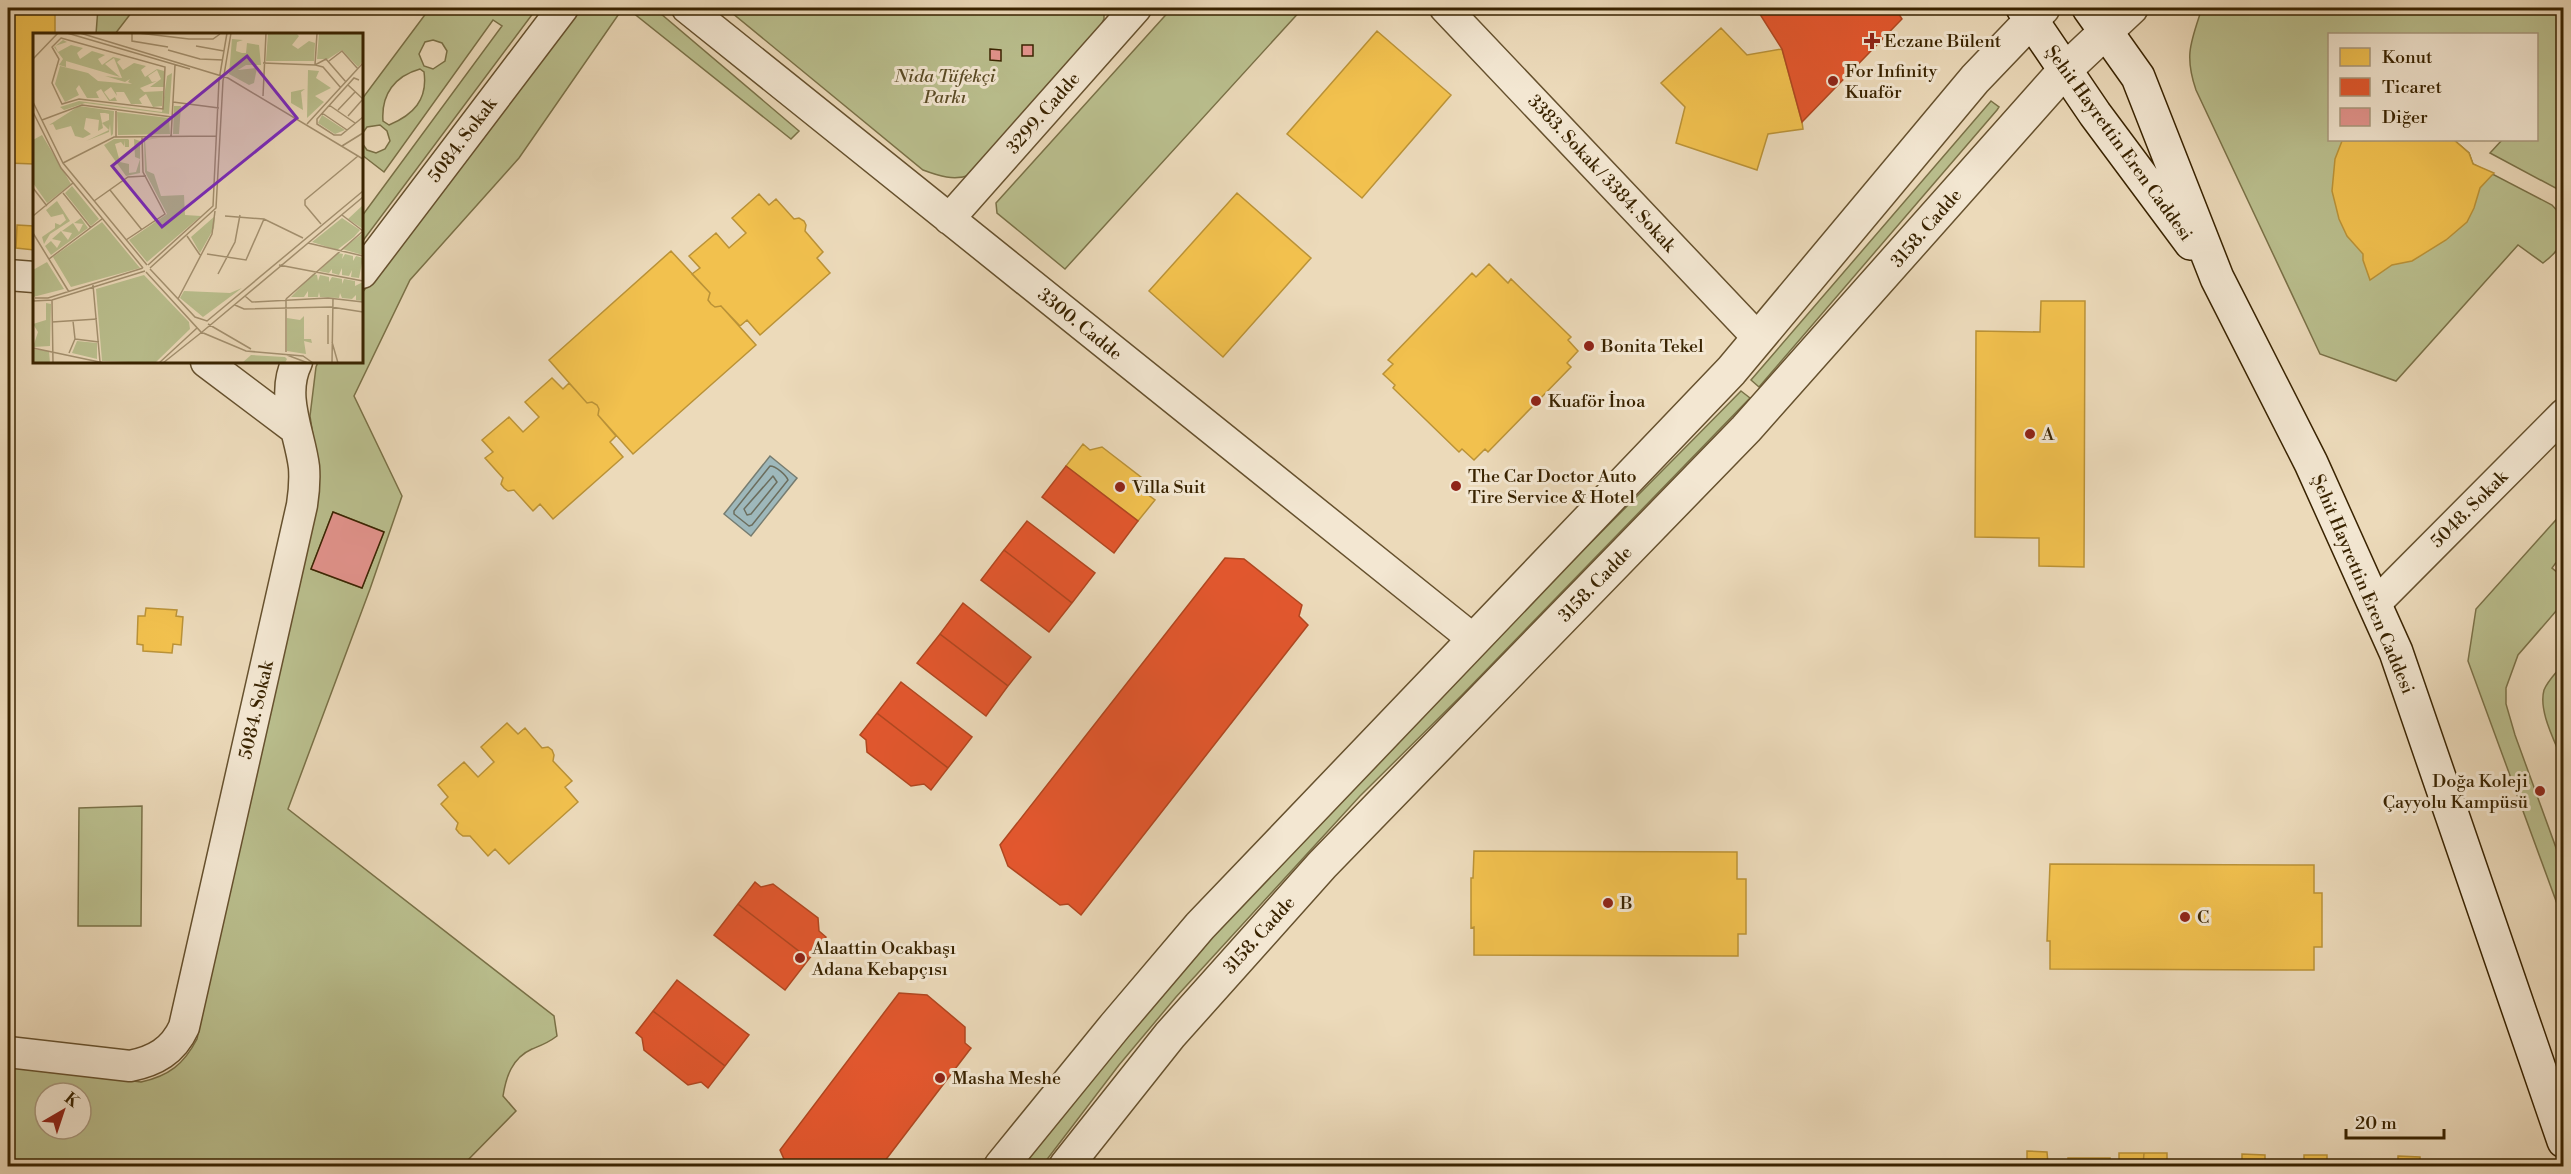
<svg xmlns="http://www.w3.org/2000/svg" width="2571" height="1174" viewBox="0 0 2571 1174" font-family="'Libre Bodoni',serif">
<rect width="100%" height="100%" fill="#ecdaba"/>
<filter id="stains"><feTurbulence type="fractalNoise" baseFrequency=".00333" numOctaves="4"/><feColorMatrix values="0 0 0 0 .2 0 0 0 0 .09 0 0 0 0 .02 0 0 0 .5 -.17"/></filter>
<radialGradient id="worn" r=".72"><stop offset=".6" stop-color="#630" stop-opacity="0"/><stop offset="1" stop-color="#630" stop-opacity=".3"/></radialGradient>
<path fill="#babf8e" stroke="#7a7147" stroke-width="1.5" fill-rule="evenodd" d="M98,8h37l-20,26h-19z
M430,8h107l-175,234v-26l140,-190 -9,-6 -109,152 -22,-17v-12l5,7 9,3 9,-4 5,-8 -3,-10 -7,-6 -13,2 -5,7v-35zM433,40l9,3 5,8 -2,10 -12,8 -9,-3 -5,-12 6,-12zM420,69l4,3c4,28 -11,43 -35,53l-6,-4c-2,-27 12,-45 37,-52z
M581,8h42l-104,150 -109,122 -56,116 48,100 -32,93 -82,220 266,207 3,20c-9,7 -15,9 -25,13 -20,9 -26,28 -29,47l13,15 -54,55h-454v-101l133,17c28,-6 43,-18 56,-43l44,-220 76,-357 -7,-46 6,-49 2,-5h44v-69zM333,512l51,20 -22,56 -51,-19zM45,1093h36v36h-36z
M627,8h27l145,123 -8,8z
M726,8h378v11l-8,15 -126,141c-16,6 -31,1 -47,-5z
M1172,8h131l-238,261 -68,-56 -1,-10z
M2202,8h361v184l-73,-39 12,-13h34v-106h-206v106h124l15,13 4,11 79,41 11,12c0,24 1,30 -20,46l-25,-18 -122,136 -76,-27 -124,-264c-12,-35 -5,-48 6,-82z
M1991,101l8,6 -2,3 -238,277 -8,-7z
M1741,391l9,7 -288,297 -102,101 -184,201 -57,68 -77,101h-19c47,-60 93,-121 143,-178 181,-208 382,-400 575,-597z
M2563,512v41l-11,15 11,9v26l-45,52 -12,33v16l9,31 48,132v53l-95,-259 8,-52z
M2563,664v98c-7,-19 -25,-50 -19,-72 4,-10 13,-18 19,-26z
M142,806l-1,120h-63l1,-118z"/>
<path fill="#9eb8bb" stroke="#767c70" stroke-width="1.5" d="M770,456l27,22 -46,58 -27,-22z"/>
<path fill="#f2c14e" stroke="#ba9237" stroke-width="1.5" d="M8,8h47v26h-21v130l-26,-1z
M1721,28l26,27 35,-6 20,73 1,7 -35,5 -11,36 -81,-27 9,-36 -24,-24z
M1377,31l74,64 -89,103 -75,-64z
M2342,141l112,-1 15,13 4,11 21,9 -14,15 -6,20 -7,14 -21,18 -34,21 -20,4 -22,15 -7,-20v-6l-16,-18 -8,-17 -7,-28 3,-32z
M1237,193l74,65 -88,99 -74,-66z
M759,194l10,11 7,-6 18,20 5,-1 5,3 2,4 -1,6 18,21 -6,6 13,15 -70,62 -13,-15 -7,6 -19,-20 -6,1 -4,-3 -3,-4 2,-7 -18,-19 8,-6 -11,-12 27,-23 13,15 17,-15 -14,-15z
M17,225l17,1v24l-18,-2z
M671,251l39,42 -2,7 3,4 4,3 6,-1 35,39 -123,109 -35,-39 1,-6 -2,-4 -5,-3 -5,1 -38,-43z
M1489,264l19,19 3,-4 60,58 -3,3 10,11 -11,12 4,4 -83,85 -3,-3 -11,11 -12,-11 -3,3 -66,-64 2,-3 -12,-11 10,-10 -5,-4 84,-87 4,4z
M2041,301h44l-1,266 -45,-1v-28l-64,-1 1,-206 64,1z
M552,378l11,11 6,-6 18,20 5,-1 5,3 2,4 -1,6 18,21 -6,6 13,15 -70,62 -13,-15 -7,7 -19,-21 -6,1 -4,-3 -3,-4 2,-6 -18,-20 8,-6 -11,-12 27,-23 14,15 16,-15 -14,-15z
M1083,444l7,6 12,-3 44,34 1,13 8,6 -17,21 -72,-55z
M146,608l31,2 -1,6 7,1 -2,28 -8,-1 -1,9 -29,-2v-6l-6,-1 1,-28h7z
M507,723l11,11 7,-6 17,20 6,-1 4,3 2,5 -1,6 19,20 -7,6 13,15 -69,62 -14,-15 -7,7 -18,-20h-7l-4,-3 -3,-4 2,-6 -17,-19 7,-7 -10,-12 26,-23 14,15 16,-15 -13,-15z
M1474,851l263,1v27h9v55h-8v22l-264,-1v-28l-3,1v-50h2z
M2050,864l264,1v28h8v54h-8v23l-264,-1v-28h-3z
M2027,1151l20,1 1,11h20v-5h42v6h9v-11h25l-1,13h-116z
M2144,1153h23v11l21,1v-5h45l1,5h8v-11l23,1v10l21,1h-143z
M2304,1155h23v11h6h-47h18z
M2398,1156l22,1v9h-22z
M2346,1161l43,2 -1,3h-42z"/>
<path fill="#e4572e" stroke="#b14720" stroke-width="1.5" d="M1756,8h139l7,11 -100,103 -20,-73z
M1066,466l72,55 -24,32 -72,-56z
M1027,521l68,52 -23,30 -68,-53z
M1004,550l68,53 -23,29 -68,-52z
M1225,558l19,1 58,46 -3,11 9,9 -227,290 -13,-11 -8,1 -52,-39 -8,-21z
M963,603l68,54 -23,29 -68,-52z
M940,634l68,52 -22,30 -69,-53z
M901,682l71,55 -24,31 -71,-55z
M877,713l71,55 -17,22 -7,-6 -13,2 -44,-34 -1,-12 -6,-5z
M755,882l6,5 12,-3 45,34 1,13 7,6 -17,22 -71,-55z
M738,904l71,55 -24,31 -71,-55z
M677,980l72,55 -24,31 -72,-55z
M899,993l28,2 38,32v16l6,5 -90,118h-94l-7,-16z
M653,1011l72,55 -17,22 -7,-6 -13,3 -44,-35 -2,-12 -6,-5z"/>
<g fill="none" stroke-linecap="round" stroke-linejoin="round">
<path stroke="#6c6e5e" stroke-width="1.5" d="M770,466c6,0 16,9 18,14l-36,45 -3,1 -15,-12v-3z
M773,476l4,6 -26,32 -4,1 -3,-6z"/>
</g>
<path fill="#e4948e" stroke="#392300" stroke-width="1.5" d="M1022,45h11v11h-11z
M990,49l11,1v11l-11,-1z
M333,512l51,20 -22,56 -51,-19z"/>
<g fill="none" stroke-linecap="round" stroke-linejoin="round">
<defs>
<path id="minor" d="M687,8l786,631
M1445,8l314,331
M949,219l187,-211
M362,273l201,-265
M8,275l26,2
M206,362l89,67
M2375,604l189,-190
M8,1052l122,14c25,-5 43,-15 54,-39l118,-522c2,-13 3,-25 2,-38 -4,-34 -24,-71 -7,-105"/>
<path id="tertiary" d="M1001,1166l114,-140 85,-100 531,-555 244,-292 68,-71
M1066,1166l104,-131 152,-170 424,-436 319,-359 66,-62"/>
<path id="secondary" d="M2023,8l72,106 96,129
M2089,8l49,69 79,201 94,185 85,189 168,489"/>
</defs>
<use href="#minor" stroke="#66512e" stroke-width="33"/>
<use href="#tertiary" stroke="#66512e" stroke-width="36"/>
<use href="#secondary" stroke="#392300" stroke-width="36"/>
<use href="#minor" stroke="#f3e7d2" stroke-width="30"/>
<use href="#tertiary" stroke="#f3e7d2" stroke-width="33"/>
<use href="#secondary" stroke="#f3e7d2" stroke-width="33"/>
</g>
<g fill="#8f2418" stroke="#f3e7d2" stroke-width="2">
<path d="M1869 32h6v6h6v6h-6v6h-6v-6h-6v-6h6z"/>
<circle cx="1833" cy="81" r="6"/>
<circle cx="1589" cy="346" r="6"/>
<circle cx="1536" cy="401" r="6"/>
<circle cx="2030" cy="434" r="6"/>
<circle cx="1456" cy="486" r="6"/>
<circle cx="1120" cy="487" r="6"/>
<circle cx="2540" cy="791" r="6"/>
<circle cx="1608" cy="903" r="6"/>
<circle cx="2185" cy="917" r="6"/>
<circle cx="800" cy="958" r="6"/>
<circle cx="940" cy="1078" r="6"/>
</g>
<g text-anchor="middle" stroke-width="6" stroke-linejoin="round" paint-order="stroke">
<g font-size="18" fill="#392300" stroke="#f3e7d2" text-anchor="start">
<text x="1884" y="47">Eczane Bülent</text>
<text x="1845" y="77">For Infinity<tspan x="1845" dy="21">Kuaför</tspan></text>
<text x="1601" y="352">Bonita Tekel</text>
<text x="1548" y="407">Kuaför İnoa</text>
<text x="2042" y="440">A</text>
<text x="1468" y="482">The Car Doctor Auto<tspan x="1468" dy="21">Tire Service &amp; Hotel</tspan></text>
<text x="1132" y="493">Villa Suit</text>
<text x="2528" y="787" text-anchor="end">Doğa Koleji<tspan x="2528" dy="21">Çayyolu Kampüsü</tspan></text>
<text x="1620" y="909">B</text>
<text x="2197" y="923">C</text>
<text x="812" y="954">Alaattin Ocakbaşı<tspan x="812" dy="21">Adana Kebapçısı</tspan></text>
<text x="952" y="1084">Masha Meshe</text>
</g>
<g font-size="18" font-style="italic" fill="#594a24" stroke="#f3e7d2">
<text x="945" y="82">Nida Tüfekçi<tspan x="945" dy="21">Parkı</tspan></text>
</g>
<g font-size="18" fill="#392300" stroke="#f3e7d2">
<text transform="translate(1043 113) rotate(-49)" y="6">3299. Cadde</text>
<text transform="translate(462 140) rotate(-53)" y="6">5084. Sokak</text>
<text transform="translate(2119 143) rotate(54)" y="6">Şehit Hayrettin Eren Caddesi</text>
<text transform="translate(1602 173) rotate(47)" y="6">3383. Sokak / 3384. Sokak</text>
<text transform="translate(1926 228) rotate(-49)" y="6">3158. Cadde</text>
<text transform="translate(1080 324) rotate(39)" y="6">3300. Cadde</text>
<text transform="translate(2469 509) rotate(-45)" y="6">5048. Sokak</text>
<text transform="translate(1595 584) rotate(-46)" y="6">3158. Cadde</text>
<text transform="translate(2363 584) rotate(67)" y="6">Şehit Hayrettin Eren Caddesi</text>
<text transform="translate(256 710) rotate(-77)" y="6">5084. Sokak</text>
<text transform="translate(1259 935) rotate(-48)" y="6">3158. Cadde</text>
</g>
</g>
<g transform="translate(33 33)">
<rect width="330" height="330" fill="#ecdaba"/>
<path d="M235,0h28l3,3 -7,9 6,4 11,-8 6,2 -1,18h-48zM286,0h44v28l-5,6 -16,-17 -14,9h-11zM199,6l11,1 -6,2 -1,9 6,2h4l1,-10 12,2 2,20h-15l-8,5 19,-2 -3,15 -5,2 -20,-11zM30,7l4,2 -12,4 3,6 13,-7 12,3 -6,5 3,6 12,-8 13,4 -7,4 4,6 11,-8 8,2 -4,3 6,8 11,-7 12,3 -5,4 4,7 12,-8 7,2v16h-14l11,-8 -4,-9 -9,6 4,6 5,-1 -17,7 4,4 19,-1 -1,15 -9,1 -7,-13 -7,5 3,5h-11l-7,-12h-8l1,4 -6,-9 -7,5 6,8 5,-3 2,4h-8l-8,-12 -5,3 3,6h-12l-8,-13 -3,4 3,6 -14,7 -10,-18 5,-18 28,7 10,8 34,3 -4,-2 2,-3 -5,3 -20,-6 17,2 -8,-20 -9,6 15,13 -54,-16v6l-7,-2 4,-6 -9,-12zM275,37l11,1 -3,7 15,10 -16,8 9,6 -17,16zM139,40l-3,41 -84,-11 -21,7 -4,-3 19,-6 83,11 5,-36zM272,56l-4,3 2,18 -12,-7v-11zM46,73l35,5 -1,23 -2,2 -1,-12 -1,8 -23,9 23,-11 -7,-7 7,-3v-6l-4,-1h-5l3,15 -5,3 1,-11 -13,-2 -2,11 7,5 -8,4 -8,-2 -4,-10 -15,4 -3,-6 -4,1zM141,73h7l-2,28h-6zM84,79l52,6 1,16 -52,1zM289,82l23,15 -10,4 -17,-11zM9,102l29,49 -24,19 -14,-20v-43zM126,105l-14,2 2,31 7,3 7,22 23,-1 1,20 16,1 -54,46 -18,-22 38,-26 -22,-42 -1,-33zM81,106h14l1,1v7h-4l-1,-7v6l-3,-4 -6,2 5,18 9,2v9l7,-1 4,-13 -5,-2 -1,-18 6,2v32l-14,3 -22,-31zM39,153l27,33 -8,7 -26,-33zM24,168l13,20 -20,13 -6,10 -2,-7 13,-9v-5l5,2 6,-5 -3,-6 -12,3 -5,-7zM330,172v24l-15,-10zM182,183l-1,12 -14,25 -9,-16zM48,185l7,10 -37,27 -6,-9 6,-5 6,7 4,-7 -9,-2 9,-8 7,9 4,-7 -10,-2 11,-8 6,9 4,-8 -9,-1zM309,185l18,12 -6,7 -17,13 -25,-8zM69,189l38,46 -69,19 -18,-30zM330,200v22l-21,-6zM305,220l5,1 -1,5 3,-5 8,2v5l3,-5 7,2 -4,20 -8,-1 1,-7 -3,6 -7,-1v-7l-3,7 -7,-2v-4l-3,4 -10,-2zM14,229l17,27 -31,8v-27zM280,241l4,1 1,6 2,-6 9,2v5l3,-5 10,2v5l2,-5 11,2v5l8,-4v19l-7,-1v-5l-4,4 -10,-1 -2,-5 -1,5 -19,-1 -1,-5 -1,5h-10v-6l-4,6h-13zM111,242l45,47 1,7 -35,34 -53,-2 -6,-72zM209,255l-39,29 -23,-19 4,-7 46,2zM13,270l5,1 -1,42 -17,1 5,-15 -5,-8 13,-4zM271,283v23h7l1,4 -8,-2 2,13 -19,-3v-33l13,2zM44,308l20,2v16l-25,-6zM0,316l16,2 1,12h-17zM218,322l34,2 2,2 -2,4h-43z" fill="#babf8e"/>
<path fill="none" stroke="#a49170" stroke-width="1.5" d="M34,0l123,36M47,0l148,45 135,81M99,0v8l36,6M105,0l51,6h24l7,-5M284,0l-2,32 8,2 18,21M28,5l104,29 -2,42 -84,-10 -17,5 -10,-21 7,-24 -7,-12zM163,13l28,5M135,17l32,9 23,1M0,26l25,-26M296,28l13,-10 16,18M230,30l52,2 11,-6 20,23M326,47l-5,-2 -37,41v5l17,11h7l22,-18M315,52l15,14M230,63l3,-63M0,69l30,61 84,102M140,69l46,6M296,72l26,18M83,76v28M305,77l17,-18M0,79l28,56 82,100M289,80l25,17M315,83l15,-17M9,87l40,-15 90,12M274,91l56,-61M138,104l4,-72M309,113l21,-13M30,130l51,-26 103,-1M0,155l14,18M77,157l32,40M30,160l28,35M61,168l34,-24 18,-1M309,182l21,16M0,183l40,-33M192,183l39,3 39,19M288,191l-16,-19v-5l53,-44M0,200l36,59M154,203l13,19M93,207l39,-26 -22,-42 -1,-35M275,210l55,13M174,221l39,6 18,-41M16,226l53,-40M115,232l65,-59 6,-126 8,-47M246,232l84,16M117,235l66,-60 7,-127 8,-48M117,236l45,48 12,4 156,-130M113,239l55,60 45,19 57,5 10,7M185,241l17,-32 5,-27M60,252l7,77M212,263l7,6 76,-4 35,4M2,265h13l95,-30M145,266l34,-65 3,-23M253,266l77,-68M253,266v53M19,267l1,63M0,268l19,-1 93,-29M202,272l9,4 87,-2 32,5M295,282v29M19,289l45,-3M175,291l43,25M169,299l161,-135M42,306l24,3M299,309l6,21M0,315l71,15M36,320l6,-14 -2,-18M254,322l21,8M126,330l38,-35M130,330l39,-31M299,330l1,-65"/>
<path fill="#7b2cbf" fill-opacity="0.15" stroke="#7b2cbf" stroke-width="3" d="M214,23l50,62 -135,109 -50,-61z"/>
<rect width="330" height="330" fill="none" stroke="#392300" stroke-width="3"/>
</g>
<rect width="2571" height="1174" fill="none" stroke="#ecdaba" stroke-width="30"/>
<rect x="9" y="9" width="2553" height="1156" fill="none" stroke="#392300" stroke-width="3"/>
<rect x="15" y="15" width="2541" height="1144" fill="none" stroke="#392300" stroke-width="1.5"/>
<rect x="2328" y="33" width="210" height="108" fill="#f3e7d2" stroke="#a9997e" stroke-width="1.5"/>
<rect x="2340" y="48" width="30" height="18" fill="#f2c14e" stroke="#a9997e" stroke-width="1.5"/>
<text x="2382" y="63" font-size="18" fill="#392300">Konut</text>
<rect x="2340" y="78" width="30" height="18" fill="#e4572e" stroke="#a9997e" stroke-width="1.5"/>
<text x="2382" y="93" font-size="18" fill="#392300">Ticaret</text>
<rect x="2340" y="108" width="30" height="18" fill="#e4948e" stroke="#a9997e" stroke-width="1.5"/>
<text x="2382" y="123" font-size="18" fill="#392300">Diğer</text>
<g transform="translate(63 1111) rotate(39)"><circle r="28" fill="#f3e7d2" stroke="#a9997e" stroke-width="1.5"/>
<path d="M0-4.5L10 22L0 15L-10 22Z" fill="#8f2418"/>
<text y="-9" font-size="16" font-weight="bold" text-anchor="middle" fill="#392300">K</text>
</g>
<path d="M2346 1129v9h98v-9" fill="none" stroke="#392300" stroke-width="3"/>
<text x="2355" y="1129" font-size="18" fill="#392300" stroke="#f3e7d2" stroke-width="4.5" paint-order="stroke">20 m</text>
<rect width="100%" height="100%" filter="url(#stains)"/>
<rect width="100%" height="100%" fill="url(#worn)"/>
</svg>
